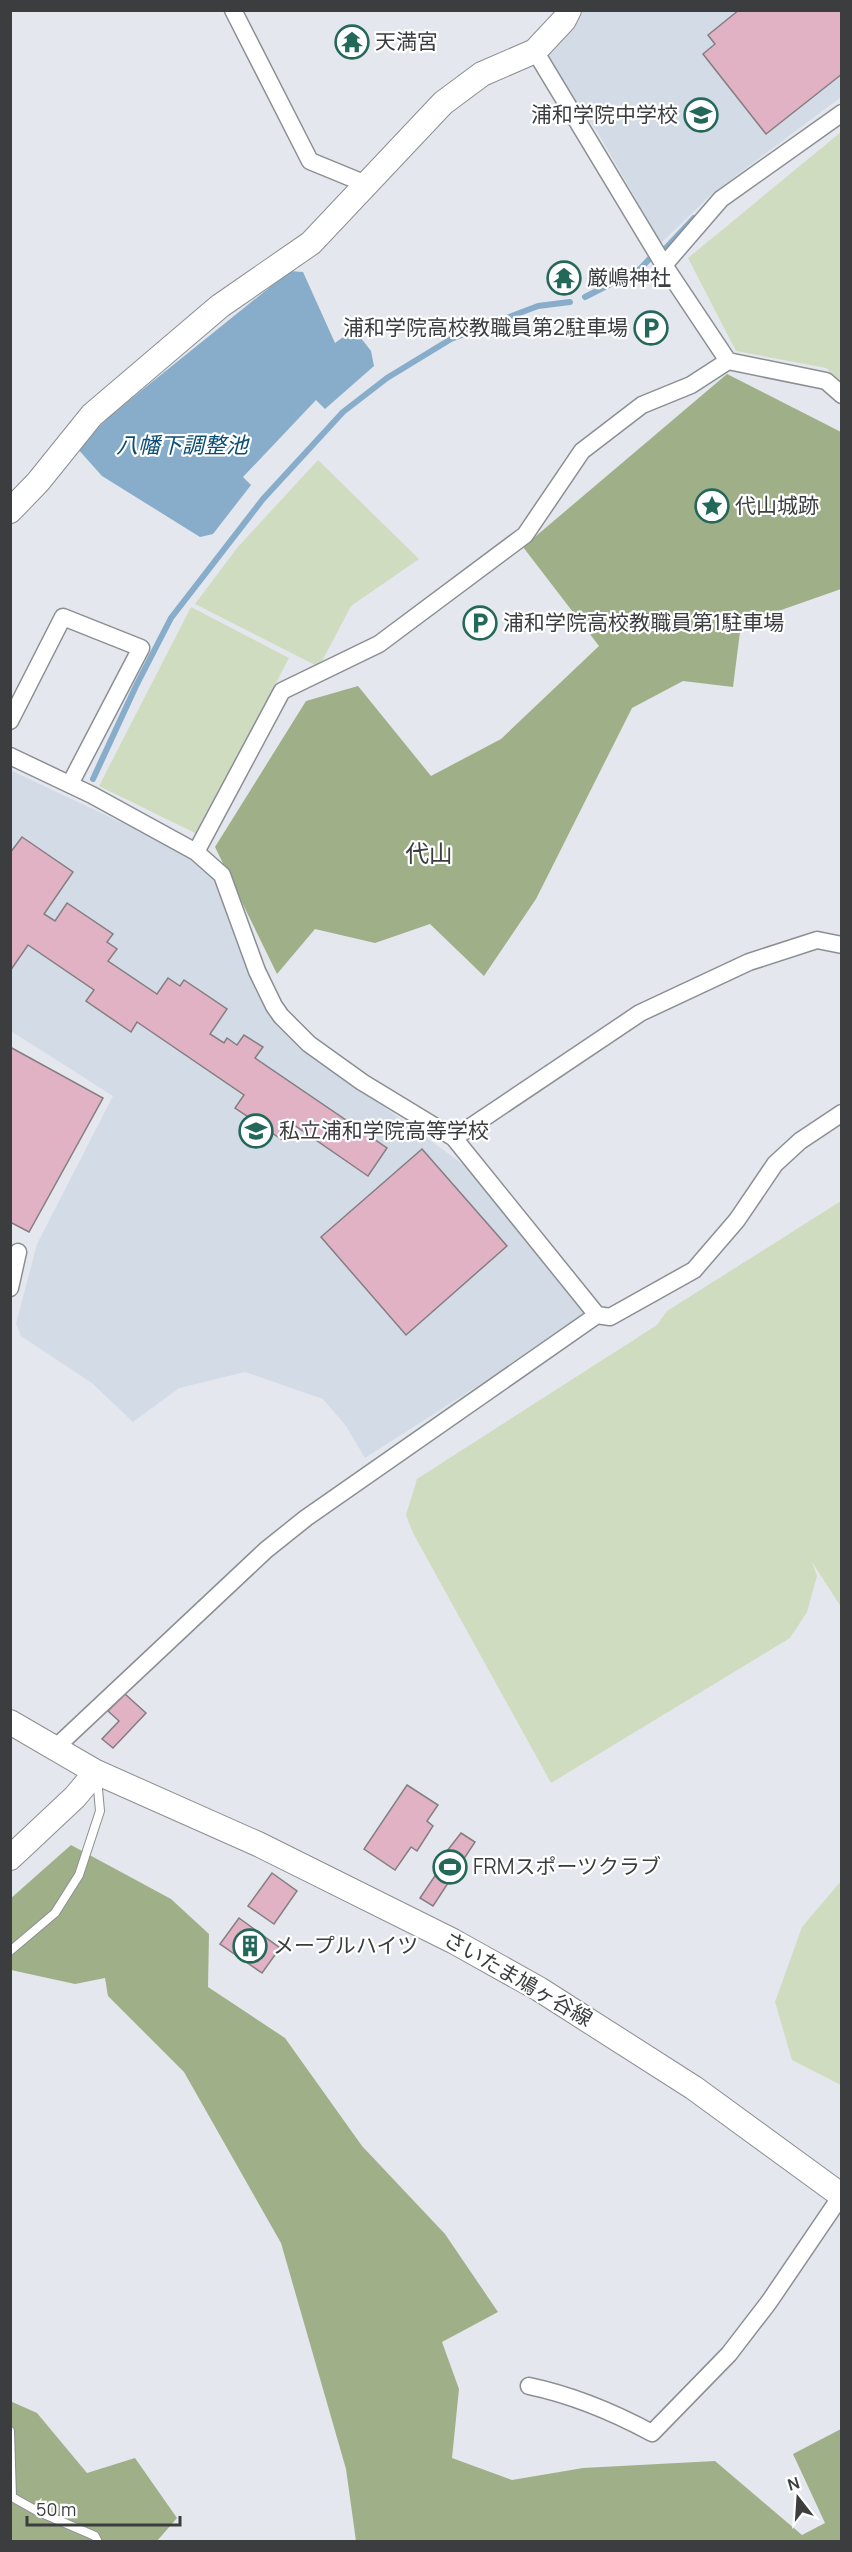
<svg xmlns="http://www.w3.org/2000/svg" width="852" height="2552" viewBox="0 0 852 2552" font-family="Manrope,'Noto Sans JP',sans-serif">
<rect width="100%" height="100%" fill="#e4e7ed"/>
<path fill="#d3dbe6" d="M580,11h261v86l-128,96 -52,50 -63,-110 -52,-74 3,-12z
M10,770l204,96 48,125 102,101 101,74 120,146 -106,73 -114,73 -19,-32 -23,-27 -78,-27 -66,16 -46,34 -41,-39 -71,-47 -5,-12 21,-80 76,-148 -102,-65z"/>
<path fill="#d0dcc0" d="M841,132v249l-15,-13 -90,-17 -48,-93z
M318,460l101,99 -68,47 -32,61 -124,-63 42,-56z
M191,607l98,51 -92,176 -98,-48z
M841,1201v406l-29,-45 5,14 -10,36 -17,26 -239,145 -138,-250 -7,-18 11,-36 240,-154 10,-14z
M841,1881v204l-49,-25 -17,-58 27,-75z"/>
<path fill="#9fb088" d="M727,374l114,58v157l-100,35 -8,63 -50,-6 -51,27 -96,191 -52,77 -54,-52 -55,19 -60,-14 -38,45 -62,-127 91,-146 52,-15 73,90 70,-37 98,-93 -76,-99z
M71,1845l100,54 38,35 -1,53 77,51 77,108 83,88 53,78 -56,30 17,47 -7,69 60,22 71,-12 132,-7 87,74 23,-12 -32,-69 48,-25v112h-485l-10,-72 -65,-226 -97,-171 -76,-76 -3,-18 -30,6 -64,-14 -1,-71z
M10,2401l27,12 50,60 48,-15 42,60 -20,23h-146z"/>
<path fill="#87adca" d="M290,271l13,1 32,71 19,-14 17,22 3,15 -49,43 -9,-9 -73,77 8,8 -38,49 -13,3 -98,-61 -25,-28 34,-33z"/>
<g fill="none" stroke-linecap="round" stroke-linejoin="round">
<path stroke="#87adca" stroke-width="6" d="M665,249l29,-31
M585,297l55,-28 14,-15
M93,779l43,-93 35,-68 92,-119 80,-87 44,-34 64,-39 87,-33 32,-4"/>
</g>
<path fill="#e0b2c4" stroke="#857e81" stroke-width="1.5" d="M739,10h103v64l-76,60 -63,-80 12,-10 -7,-9z
M565,266l11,18 -13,7 -11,-18z
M22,837l51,35 -29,42 11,7 12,-18 46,31 -6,8 10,7 -9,12 49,33 11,-16 12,8 4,-6 43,29 -17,25 14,9 3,-5 10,7 7,-10 19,12 -8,11 132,90 -19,28 -74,-51 -10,16 -49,-33 9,-13 -107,-73 -6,10 -45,-31 8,-11 -66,-45 -18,26v-118z
M10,1047l93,51 -74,134 -19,-10z
M422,1149l85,97 -101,89 -85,-98z
M125,1694l21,19 -33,35 -11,-9 17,-18 -11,-10z
M407,1785l31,20 -11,16 6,5 -16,25 -6,-4 -16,23 -31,-21z
M461,1833l14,9 -42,64 -13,-8 23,-34 -3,-4z
M272,1873l25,18 -23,33 -26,-18z
M239,1918l41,30 -18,25 -42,-29z"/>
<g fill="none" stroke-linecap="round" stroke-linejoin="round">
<defs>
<path id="lane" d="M10,1951l45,-38 24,-38 21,-64 -3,-33
M10,2431l2,66 25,14 58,25 3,6"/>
<path id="street" d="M233,10l77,151 56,23
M535,51l129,214 64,96 98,20 16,14
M664,265l57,-66 121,-86
M10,721l53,-104 78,31 -71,136
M10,756l82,39 104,57 26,23 35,96 17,35 7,10 28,28 53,38 92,56 143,177 13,2 84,-47 43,-50 38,-56 25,-23 42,-28
M196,852l86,-161 97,-47 146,-109 57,-84 60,-46 49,-20 37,-24
M454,1138l186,-125 109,-51 68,-22 25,5
M10,1288l8,-36
M54,1749l212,-199 40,-32 291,-203
M529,2386c43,9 84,26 123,47l77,-79 40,-52 72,-106"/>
<path id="secondary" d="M10,511l28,-29 54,-67 128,-109 91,-63 132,-140 39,-29 53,-23 29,-31 5,-10
M10,1722l86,50 162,72 195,97 86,48 155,99 148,108
M10,1858l65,-61 21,-25"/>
</defs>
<use href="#lane" stroke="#8b8f93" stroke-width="10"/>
<use href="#street" stroke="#8b8f93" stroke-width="19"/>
<use href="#secondary" stroke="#8b8f93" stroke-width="26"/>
<use href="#lane" stroke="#fff" stroke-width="8"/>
<use href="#street" stroke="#fff" stroke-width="16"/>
<use href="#secondary" stroke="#fff" stroke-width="24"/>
</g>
<defs>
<symbol id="temple-ring" viewBox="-11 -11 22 22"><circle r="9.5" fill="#fff" stroke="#24685a" stroke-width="1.5"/><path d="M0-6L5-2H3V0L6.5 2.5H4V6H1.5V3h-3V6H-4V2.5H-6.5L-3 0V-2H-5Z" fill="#24685a"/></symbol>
<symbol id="school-ring" viewBox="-11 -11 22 22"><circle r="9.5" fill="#fff" stroke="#24685a" stroke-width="1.5"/><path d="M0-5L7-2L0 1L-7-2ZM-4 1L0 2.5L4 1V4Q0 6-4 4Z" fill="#24685a"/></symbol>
<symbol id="parking-ring" viewBox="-11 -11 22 22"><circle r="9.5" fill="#fff" stroke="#24685a" stroke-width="1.5"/><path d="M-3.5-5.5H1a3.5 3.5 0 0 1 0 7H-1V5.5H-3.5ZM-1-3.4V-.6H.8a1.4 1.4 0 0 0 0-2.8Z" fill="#24685a"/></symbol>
<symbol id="sight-ring" viewBox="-11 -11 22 22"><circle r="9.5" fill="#fff" stroke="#24685a" stroke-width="1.5"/><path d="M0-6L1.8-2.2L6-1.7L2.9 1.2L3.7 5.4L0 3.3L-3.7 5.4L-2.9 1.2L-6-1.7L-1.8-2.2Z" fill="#24685a"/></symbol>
<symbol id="stadium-ring" viewBox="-11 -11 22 22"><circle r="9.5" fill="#fff" stroke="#24685a" stroke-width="1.5"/><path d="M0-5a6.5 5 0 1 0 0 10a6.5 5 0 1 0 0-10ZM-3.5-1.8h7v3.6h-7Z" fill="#24685a"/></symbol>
<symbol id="building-ring" viewBox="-11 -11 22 22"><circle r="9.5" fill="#fff" stroke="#24685a" stroke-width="1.5"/><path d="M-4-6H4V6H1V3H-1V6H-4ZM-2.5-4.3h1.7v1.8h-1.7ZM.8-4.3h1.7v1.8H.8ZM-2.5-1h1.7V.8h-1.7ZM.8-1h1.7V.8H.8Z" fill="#24685a"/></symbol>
</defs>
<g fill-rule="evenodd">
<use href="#temple-ring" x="333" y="23" width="38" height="38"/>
<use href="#school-ring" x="682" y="96" width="38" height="38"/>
<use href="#temple-ring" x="545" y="259" width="38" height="38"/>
<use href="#parking-ring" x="632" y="309" width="38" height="38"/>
<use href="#sight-ring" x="693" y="487" width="38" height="38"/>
<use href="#parking-ring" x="461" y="604" width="38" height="38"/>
<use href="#school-ring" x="237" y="1112" width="38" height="38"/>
<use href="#stadium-ring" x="431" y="1848" width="38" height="38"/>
<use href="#building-ring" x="231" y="1927" width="38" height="38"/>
</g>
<g text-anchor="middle" stroke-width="4.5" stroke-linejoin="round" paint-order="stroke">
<g font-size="21" fill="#3b3d3f" stroke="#fff" text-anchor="start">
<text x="375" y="49">天満宮</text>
<text x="678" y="122" text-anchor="end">浦和学院中学校</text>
<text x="587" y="285">厳嶋神社</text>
<text x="628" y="335" text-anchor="end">浦和学院高校教職員第2駐車場</text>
<text x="735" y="513">代山城跡</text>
<text x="503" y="630">浦和学院高校教職員第1駐車場</text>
<text x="279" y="1138">私立浦和学院高等学校</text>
<text x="473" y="1874">FRMスポーツクラブ</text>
<text x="273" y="1953">メープルハイツ</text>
</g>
<g font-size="21" fill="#3b3d3f" stroke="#fff">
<text transform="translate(518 1979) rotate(30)" y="7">さいたま鳩ヶ谷線</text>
</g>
<g font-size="22" font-style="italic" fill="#0a4d73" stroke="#fff">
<text x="182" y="453">八幡下調整池</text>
</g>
<g font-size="24" fill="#3b3d3f" stroke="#fff">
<text x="429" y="862">代山</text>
</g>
</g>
<rect width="852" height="2552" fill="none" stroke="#3b3d3f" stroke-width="24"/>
<g transform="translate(798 2498) rotate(343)" stroke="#ffffff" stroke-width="4.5" paint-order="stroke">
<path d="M0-4.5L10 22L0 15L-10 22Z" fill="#3b3d3f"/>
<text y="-9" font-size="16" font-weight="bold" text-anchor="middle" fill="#3b3d3f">N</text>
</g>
<path d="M27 2516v9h153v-9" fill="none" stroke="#3b3d3f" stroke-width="3"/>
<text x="36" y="2516" font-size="18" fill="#3b3d3f" stroke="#ffffff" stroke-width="4.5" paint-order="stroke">50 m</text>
</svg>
